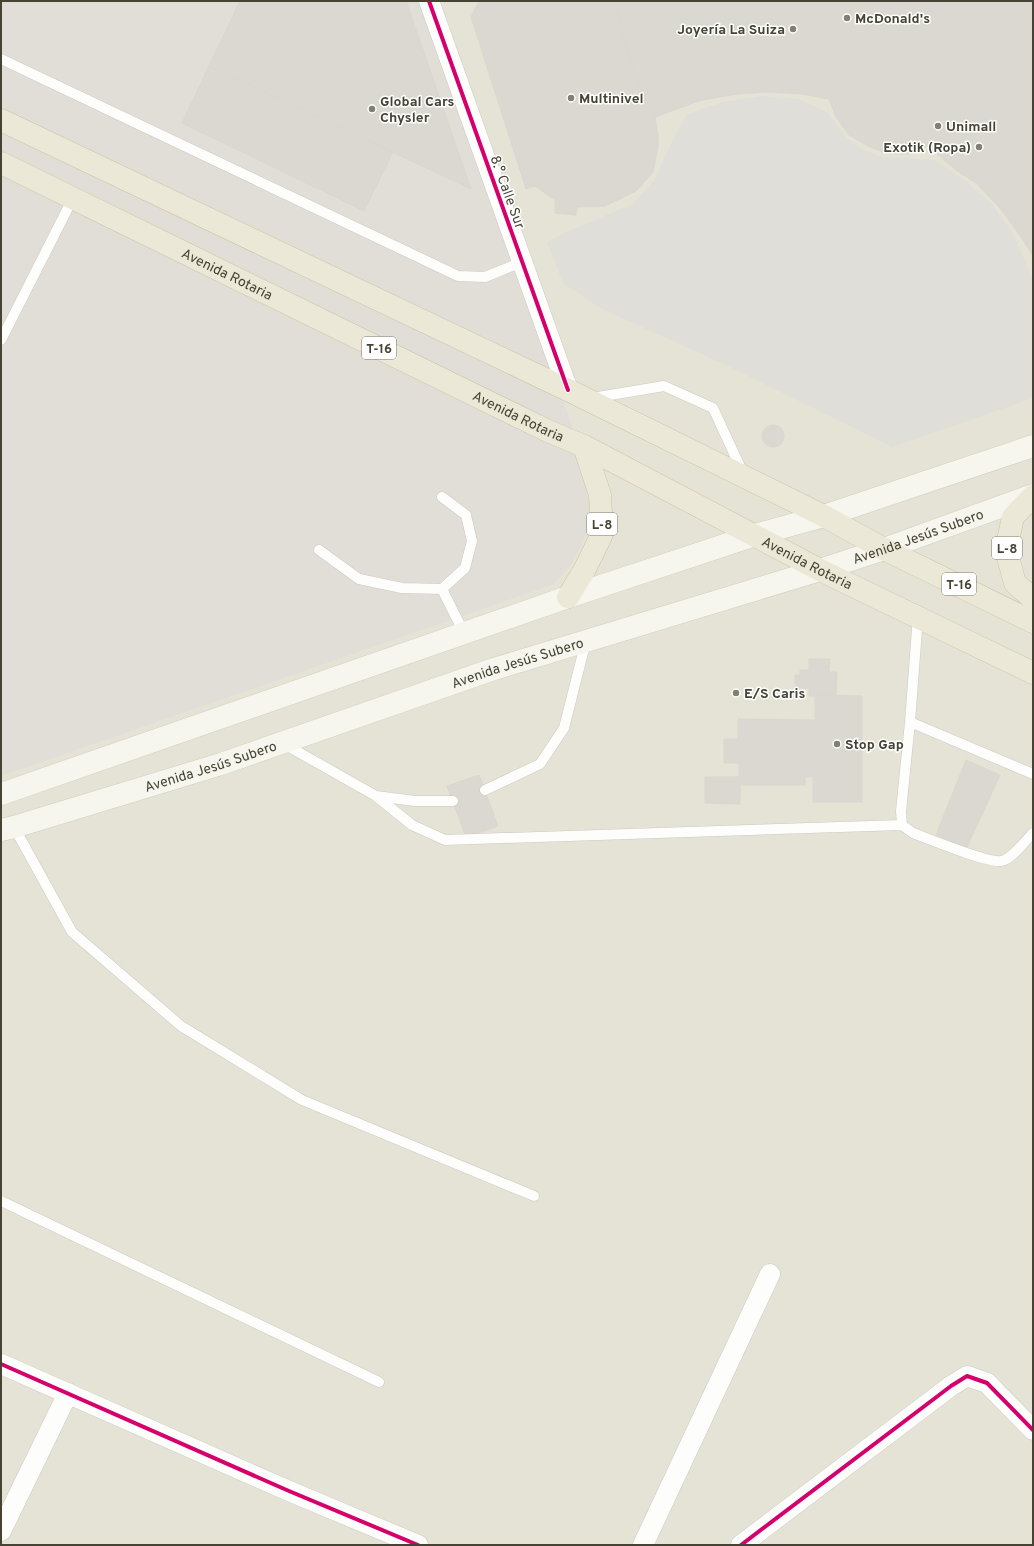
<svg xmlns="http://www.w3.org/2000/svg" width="1034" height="1546" viewBox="0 0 1034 1546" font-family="Overpass,sans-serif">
<rect width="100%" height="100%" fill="#f0efe8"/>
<path fill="#e5e3d5" d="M424,1h609v1544h-1032v-769l588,-276 -18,-78z"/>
<path fill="#e0ded6" d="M1,1h423l147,421 18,78 -1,32 -16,31 -18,21 -553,192z"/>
<path fill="#e0ded8" d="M763,96l35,3 29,13 20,26 16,12 19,7 52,3 29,19 29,25 19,26 22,49v119l-141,49 -166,-82 -124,-56 -39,-26 -16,-41 17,-9 69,-29 22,-25 18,-40 14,-25 36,-12z"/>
<path fill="#dad8d1" stroke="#d9d7ce" d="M240,1h166l65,188 -262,-123z
M479,1h136l10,43 11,36 19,37 3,19v11l-5,25 -17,19 -31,15 -28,1 -1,8 -21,-2v-13l-20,-14 -9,3 -55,-172z
M615,1h418v259l-1,-6 -15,-23 -18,-24 -23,-24 -19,-12 -29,-25 -20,8h-20l-20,-8 -19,-11 -13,-18 -7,-18 -26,-5 -37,-2 -29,2 -35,6 -47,17 -19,-37 -11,-36z
M209,66l184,86 -29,59 -182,-88z
M762 436a11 11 0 1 1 22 0a11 11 0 1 1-22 0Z
M809,659h21l-1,13h8l-1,24h-27v-8h-14v-13h5v-5h9z
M815,695l47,1v106h-49v-25h-8v8h-65v19l-35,-1v-26h34v-14h-15v-24h14v-20l77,1z
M966,760l34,15 -33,72 -31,-12z
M479,775l19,51 -32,11 -19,-51z"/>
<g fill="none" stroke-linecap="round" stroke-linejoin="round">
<defs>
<path id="lane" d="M1,59l457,217 27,1 37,-15
M1,340l72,-142
M592,398l72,-12 49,22 30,65
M442,497l24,18 6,26 -7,27 -23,21
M319,550l40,29 43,9 40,1 22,44
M918,616l-8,106 -9,89 1,14 11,8c16,6 74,30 88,28 10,-1 25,-21 32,-28
M910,722l123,52
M284,744l92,52 39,5h38
M485,790l55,-26 24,-36 22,-87
M376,796l36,29 33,15 457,-15
M14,827l58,105 109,94 121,74 232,96
M1,1201l378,181"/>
<path id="street" d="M429,1l139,389
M1,1364l288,127 129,54
M1,1531l67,-138
M643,1545l127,-271
M741,1545l210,-159 16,-10 20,7 46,47"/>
<g id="secondary">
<path d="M1,794l567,-197 187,-62 69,-19 209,-70"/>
<path id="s1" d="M1,830l13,-3 207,-63 273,-95 326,-99 64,-21 149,-54"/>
</g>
<g id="highway">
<path d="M1,120l567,270 256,126 60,33 149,73"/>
<path id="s2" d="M1,163l547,268 36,15 236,124 213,103"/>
<path d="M1033,496l-20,21 -7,33 9,33 18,16"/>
<path d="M568,597l17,-28 17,-35 -2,-39 -16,-49"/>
</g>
</defs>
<use href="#lane" stroke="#cccac3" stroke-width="11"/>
<use href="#street" stroke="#cccac3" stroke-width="21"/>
<use href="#secondary" stroke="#d0cfbe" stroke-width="23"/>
<use href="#highway" stroke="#cbc3a1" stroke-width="23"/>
<use href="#lane" stroke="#fdfdfc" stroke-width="10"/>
<use href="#street" stroke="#fdfdfc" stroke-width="20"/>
<use href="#secondary" stroke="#f6f5ee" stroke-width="22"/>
<use href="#highway" stroke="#ece8d8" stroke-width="22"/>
<defs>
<path id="cycleway" d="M429,1l139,389
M1,1364l288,127 129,54
M741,1545l210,-159 16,-10 20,7 46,47"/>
</defs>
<use href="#cycleway" stroke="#fff" stroke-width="6"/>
<use href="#cycleway" stroke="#d6006c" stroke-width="4"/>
</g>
<g fill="#827f73" stroke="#fff" stroke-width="1.5">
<circle cx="847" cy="18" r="4"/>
<circle cx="793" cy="29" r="4"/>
<circle cx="571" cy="98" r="4"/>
<circle cx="372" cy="109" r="4"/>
<circle cx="938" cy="126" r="4"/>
<circle cx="979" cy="147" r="4"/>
<circle cx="736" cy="693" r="4"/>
<circle cx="837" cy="744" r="4"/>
</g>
<g text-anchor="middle" stroke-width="3" stroke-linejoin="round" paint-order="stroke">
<g fill="#fff" stroke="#7e7b71" stroke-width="1">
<rect x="362" y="337" width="34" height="22" rx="3"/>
<rect x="587" y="513" width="30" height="22" rx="3"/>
<rect x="992" y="537" width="30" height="22" rx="3"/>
<rect x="942" y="573" width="34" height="22" rx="3"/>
</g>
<g font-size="13" font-weight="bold" fill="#474334">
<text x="379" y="353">T-16</text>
<text x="602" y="529">L-8</text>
<text x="1007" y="553">L-8</text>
<text x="959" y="589">T-16</text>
</g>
<g font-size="14" font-weight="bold" fill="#474334" stroke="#fff" text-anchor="start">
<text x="855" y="23">McDonald's</text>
<text x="785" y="34" text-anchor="end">Joyería La Suiza</text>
<text x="579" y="103">Multinivel</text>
<text x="380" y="106">Global Cars<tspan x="380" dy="16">Chysler</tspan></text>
<text x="946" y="131">Unimall</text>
<text x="971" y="152" text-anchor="end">Exotik (Ropa)</text>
<text x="744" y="698">E/S Caris</text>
<text x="845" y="749">Stop Gap</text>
</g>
<g font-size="14" fill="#474334" stroke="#fff">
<text transform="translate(508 192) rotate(70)" y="5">8.° Calle Sur</text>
<text dy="5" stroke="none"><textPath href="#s2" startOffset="252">Avenida Rotaria</textPath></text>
<text dy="5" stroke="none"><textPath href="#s2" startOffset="576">Avenida Rotaria</textPath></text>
<text dy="5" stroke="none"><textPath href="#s1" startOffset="963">Avenida Jesús Subero</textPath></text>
<text dy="5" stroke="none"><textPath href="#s2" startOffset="900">Avenida Rotaria</textPath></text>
<text dy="5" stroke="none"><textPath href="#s1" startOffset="543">Avenida Jesús Subero</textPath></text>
<text dy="5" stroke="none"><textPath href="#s1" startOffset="219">Avenida Jesús Subero</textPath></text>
</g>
</g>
<rect width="1034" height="1546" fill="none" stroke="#474334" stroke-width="4"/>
</svg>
